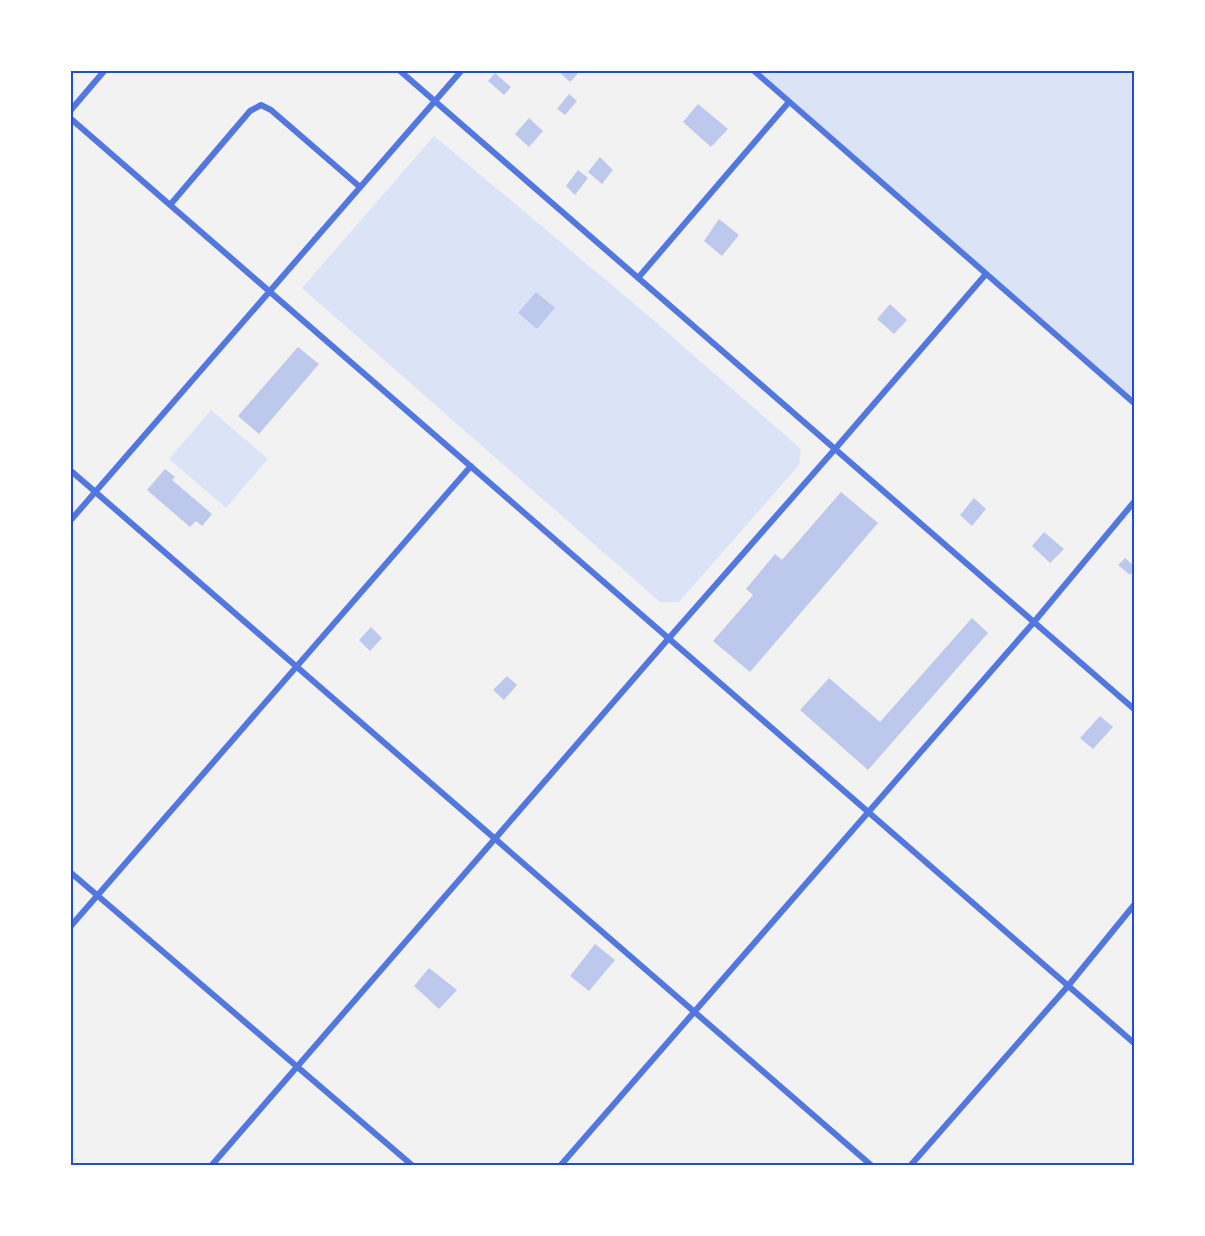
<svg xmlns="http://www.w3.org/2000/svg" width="1205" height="1236" viewBox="0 0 1205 1236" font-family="Helvetica,sans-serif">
<rect width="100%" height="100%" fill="#f2f2f2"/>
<path fill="#dbe4f7" d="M753,71h381v332z
M434,136l203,170 164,143 -2,16 -120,137h-19l-358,-314z
M211,410l57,49 -42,49 -57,-49z"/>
<path fill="#bdc9ec" d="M557,70h24l-11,12z
M495,73l16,14 -7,8 -16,-14z
M569,94l8,7 -12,14 -8,-6z
M698,104l30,25 -17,18 -28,-25z
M529,118l14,13 -14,16 -14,-13z
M600,157l13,13 -11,14 -14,-12z
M578,170l10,8 -13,17 -9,-9z
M719,219l20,16 -17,21 -18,-15z
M536,292l19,16 -18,21 -19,-16z
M890,304l17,16 -13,14 -17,-15z
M298,347l21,17 -60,70 -21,-18z
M165,469l10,8 -3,3 40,34 -10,12 -6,-5 -6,6 -43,-37z
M841,492l37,31 -128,149 -37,-31 40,-46 -7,-6 29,-35 7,6z
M974,498l12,11 -14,17 -12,-11z
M1044,532l20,17 -14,14 -18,-17z
M1125,558l9,8v4l-4,5 -12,-10z
M972,618l16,15 -120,137 -68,-60 29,-32 51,44z
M371,627l11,11 -12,13 -11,-11z
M507,676l10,9 -13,15 -11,-10z
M1100,716l13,11 -20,22 -13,-11z
M595,944l20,16 -26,31 -19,-15z
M429,968l28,22 -18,19 -25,-23z"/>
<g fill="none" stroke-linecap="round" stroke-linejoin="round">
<path stroke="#5277de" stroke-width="6" d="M399,70l735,639
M753,70l381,333
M70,111l35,-41
M70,118l1064,925
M170,205l80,-94 11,-6 10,5 89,77
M638,278l151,-176
M70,470l802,696
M70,521l392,-451
M70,872l343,294
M70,927l401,-461
M211,1166l458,-528 166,-189 151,-175
M560,1166l474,-544 100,-120
M910,1166l158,-180 66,-81"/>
</g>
<rect width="1205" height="1236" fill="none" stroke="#ffffff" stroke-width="144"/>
<rect x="72" y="72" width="1061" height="1092" fill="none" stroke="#1d4ed8" stroke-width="2"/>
</svg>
